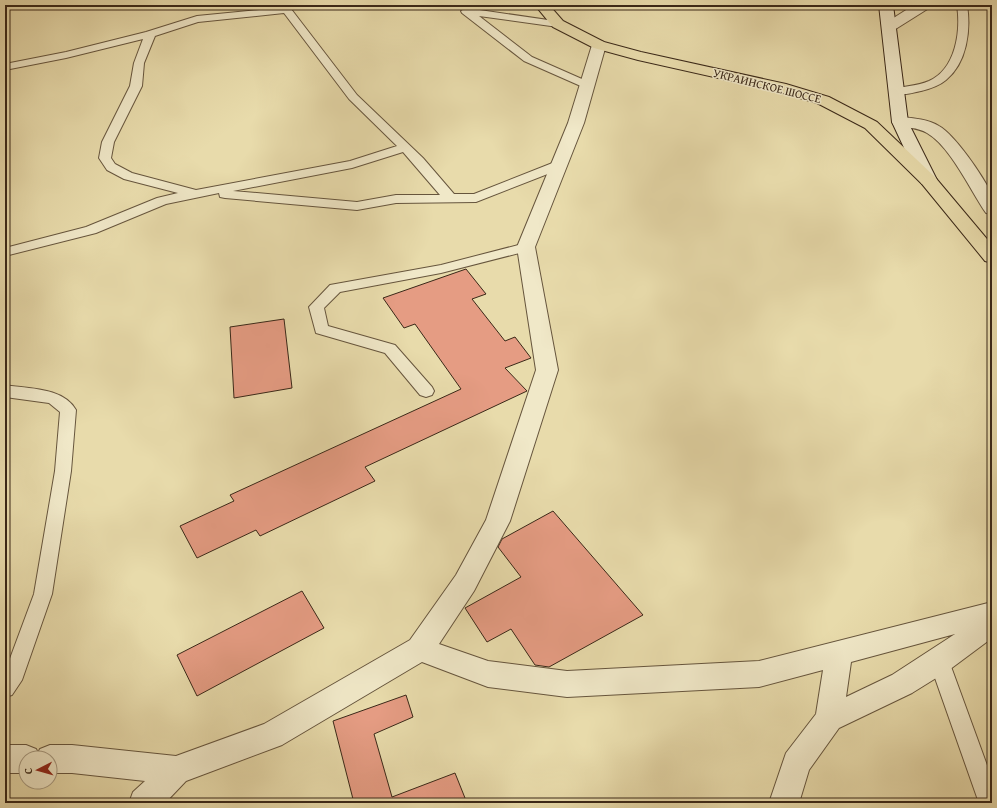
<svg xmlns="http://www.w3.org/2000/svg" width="997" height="808" viewBox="0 0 997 808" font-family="'Gentium Book Plus',serif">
<rect width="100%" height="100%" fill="#e8dbab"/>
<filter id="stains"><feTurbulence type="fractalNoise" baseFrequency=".005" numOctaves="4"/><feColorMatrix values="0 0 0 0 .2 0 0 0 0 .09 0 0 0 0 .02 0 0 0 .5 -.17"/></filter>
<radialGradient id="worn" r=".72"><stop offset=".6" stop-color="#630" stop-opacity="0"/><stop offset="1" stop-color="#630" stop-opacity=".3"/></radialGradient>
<path fill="#e59c83" stroke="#3a2818" d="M466,269l20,25 -14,5 33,42 10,-4 16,21 -26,10 22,23 -162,76 10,14 -115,55 -4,-6 -59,28 -17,-32 54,-25 -4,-6 231,-106 -46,-65 -11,4 -21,-30z
M284,319l8,69 -58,10 -4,-71z
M553,511l90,104 -94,52 -14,-2 -24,-36 -24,13 -22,-34 56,-31 -23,-30 4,-8z
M302,591l22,37 -127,68 -20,-41z
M406,695l7,22 -39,17 18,63 63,-24 12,30h-113l-21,-82z"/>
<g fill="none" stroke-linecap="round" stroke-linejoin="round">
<defs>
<path id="lane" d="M278,5h10l69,90 66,63 31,36h20l81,-32h8l2,3 -2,3 -87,34 -80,1 -39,7 -132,-12 -5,-1 -1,-4 -53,11 -70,29 -91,23v-8l81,-21 71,-29 21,-5 -54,-14 -17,-9 -8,-12 3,-16 28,-56 4,-23 9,-24 -77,19 -61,12v-6l61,-12 80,-20 51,-16 83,-8zM284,13l65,86 48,47 -47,15 -154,29 -64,-17 -17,-9 -4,-6 3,-16 28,-56 2,-23 11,-27 43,-14zM403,152l37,43h-44l-39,7 -124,-11 119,-23z
M957,5h10c4,25 0,58 -21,75 -7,6 -17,9 -25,11 -9,2 -19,5 -28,2l-2,-2 2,-2c12,-3 24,-3 36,-8 27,-12 32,-50 28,-76z
M466,8l96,14 1,2 -1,2 -4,1 -79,-11 53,41 59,26 2,2 -2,2h-8l-59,-26 -62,-48 -1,-2z
M526,243l5,1 2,3 -2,3 -90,23 -101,19 -16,16 4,18 67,19 37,42 2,4 -2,4 -6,2 -6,-2 -35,-42 -69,-20 -7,-26 21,-22 111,-20z
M5,385c23,4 58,2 71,25l-5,61 -19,123 -30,86 -10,15 -7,2v-25l29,-78 21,-123 5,-59 -11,-9 -44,-6z
M939,652l7,3 3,6 43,118v24h-13l-50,-142 3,-6z"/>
<path id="street" d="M914,5h17l-2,3 -35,22 -5,1 -5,-1 -2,-3 2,-3z
M599,41l5,1 2,3 -22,78 -49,124 23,123 -48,151 -36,70 -35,53 49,17 79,10 192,-10 233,-59v36l-43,32 -37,23 -73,35 -30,42 -10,33h-30l17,-50 30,-39 7,-44 -64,17 -192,10 -79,-10 -66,-25 -140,83 -96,36 -21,22h-36l4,-11 12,-11 -73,-8h-22v-15h-24v15h-21v-28h21l10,4 2,4 2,-4 10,-4h22l104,11 88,-32 146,-84 46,-65 30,-55 50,-150 -19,-123 51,-124 24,-78 2,-3zM955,634l-63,41 -46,22 5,-35z
M900,117c12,1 28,2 39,9 16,9 44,50 52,67 3,6 1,15 1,21l-6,-1c-16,-23 -35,-66 -59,-80 -9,-6 -22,-5 -33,-8l-2,-3 2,-3z"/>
<path id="secondary" d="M879,5h14l15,117 29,58 -3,4 -6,1 -6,-1 -3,-4 -27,-58z"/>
<path id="highway" d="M535,5h14l14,16 41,21 37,10 145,32 43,13 48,25 57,54 58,69v18l-7,-2 -63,-77 -57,-56 -48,-25 -41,-12 -138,-31 -44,-12 -41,-21z"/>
</defs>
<use href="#lane" stroke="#66553d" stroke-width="2"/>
<use href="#street" stroke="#66553d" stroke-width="2"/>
<use href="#secondary" stroke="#3a2818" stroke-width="2"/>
<use href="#highway" stroke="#3a2818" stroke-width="2"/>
<use href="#lane" fill="#f0e8c8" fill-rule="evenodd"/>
<use href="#street" fill="#f0e8c8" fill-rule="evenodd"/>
<use href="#secondary" fill="#f0e8c8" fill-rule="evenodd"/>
<use href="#highway" fill="#e8dbab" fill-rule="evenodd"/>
</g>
<g text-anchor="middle" stroke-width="3" stroke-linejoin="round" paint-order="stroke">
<g font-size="12" fill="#3a2818" stroke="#f0e8c8">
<text transform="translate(767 86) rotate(14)" y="4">УКРАИНСКОЕ ШОССЕ</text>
</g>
</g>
<rect width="997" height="808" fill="none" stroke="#e8dbab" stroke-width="20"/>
<rect x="6" y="6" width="985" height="796" fill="none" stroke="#3a2818" stroke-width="2"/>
<rect x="10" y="10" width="977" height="788" fill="none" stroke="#3a2818"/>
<g transform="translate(38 770) rotate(264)"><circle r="19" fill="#f0e8c8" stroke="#a79b82"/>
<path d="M0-3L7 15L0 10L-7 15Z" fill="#8f2418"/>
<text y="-6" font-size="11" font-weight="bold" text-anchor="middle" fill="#3a2818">С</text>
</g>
<rect width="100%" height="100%" filter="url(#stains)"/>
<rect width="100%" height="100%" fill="url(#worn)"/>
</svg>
